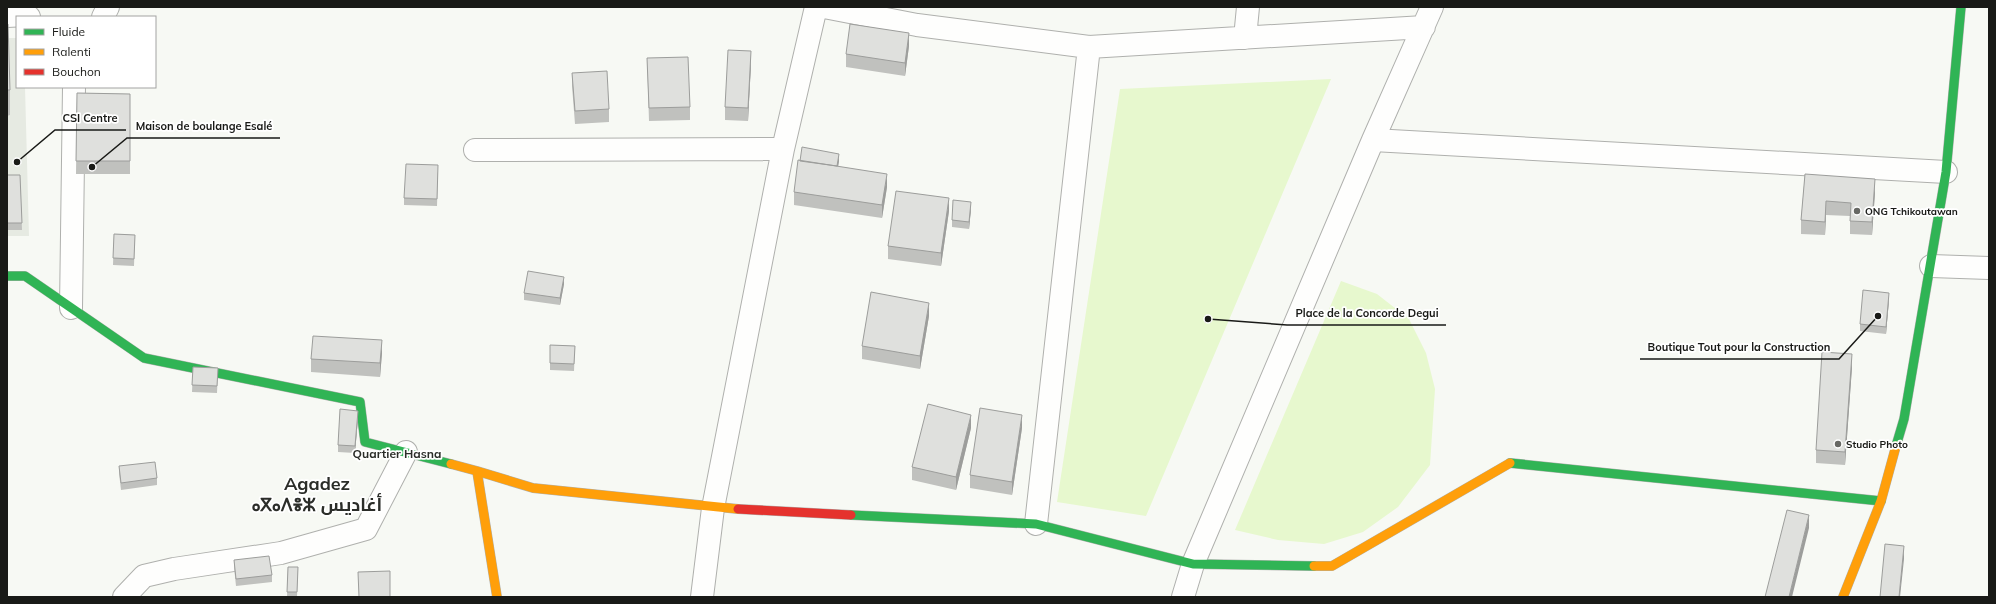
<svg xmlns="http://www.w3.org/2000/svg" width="1996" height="604" viewBox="0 0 1996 604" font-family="Mulish,Cairo,'Noto Sans Tifinagh',sans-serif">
<rect width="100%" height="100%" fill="#f7f9f4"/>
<path fill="#e6eae2" d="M7,38h10v49h8l4,149h-22z"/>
<path fill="#e7f8ce" d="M1331,79l-185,437 -89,-14 63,-413z
M1341,281l36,13 32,25 17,34 9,36 -5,76 -32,42 -35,25 -39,12 -46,-4 -43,-10z"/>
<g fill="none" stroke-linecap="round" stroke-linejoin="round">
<defs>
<path id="street" d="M824,7l93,18 172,22 335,-20
M7,16l20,-1 2,2
M103,17l5,-10
M1245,38l3,-31
M1373,140l573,32
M475,150l308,-1
M1931,266l58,2
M71,308l3,-221
M1036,524l53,-477
M124,597l20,-21 30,-7 107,-16 85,-24 40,-77
M702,597l11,-89 70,-359 33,-142
M1183,597l10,-33 180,-424 59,-133"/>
<path id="fast" d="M7,276h18l119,82 216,44 5,40 86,22
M1896,446l8,-27 42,-247 15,-165
M1510,463l371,38
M851,515l185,9 157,40 121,2"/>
<path id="slow" d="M451,464l26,7 20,126
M477,471l56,17 205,21
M1314,566h18l178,-103
M1843,597l38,-96 15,-55"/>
<path id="jam" d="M738,509l113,6"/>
</defs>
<use href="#street" stroke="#afb0ad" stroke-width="24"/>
<use href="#fast" stroke="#afb0ad" stroke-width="10"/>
<use href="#slow" stroke="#afb0ad" stroke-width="10"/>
<use href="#jam" stroke="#afb0ad" stroke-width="10"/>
<use href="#street" stroke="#fefefd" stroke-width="22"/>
<use href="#fast" stroke="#30b455" stroke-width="9"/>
<use href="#slow" stroke="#ff9f0a" stroke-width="9"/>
<use href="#jam" stroke="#e5322d" stroke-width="9"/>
</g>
<path fill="#c0c1be" d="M7,24l3,66v25l-3,1z
M909,46l-4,30 -59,-9v-13z
M647,58l43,49v13l-41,1z
M751,64l-3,57 -23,-1v-13z
M572,73l37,36v13l-34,2 -3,-38z
M77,93l53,1v80h-54z
M800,161h39l-1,6 49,20 -5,31 -88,-13v-13z
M438,172l-1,34 -33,-1v-7z
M1805,174l70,18 -3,43 -22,-1v-18l-24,-1 -1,20 -24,-1v-14z
M7,175h13l2,55h-15z
M971,209l-2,20 -17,-2v-7z
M949,211l-8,55 -53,-7v-13z
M114,234l21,1 -1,31 -21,-1z
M564,284l-4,21 -36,-5v-7z
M1889,300l-3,34 -26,-3v-7z
M929,316l-9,53 -58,-10v-13z
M550,345l25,1 -1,25 -24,-1z
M382,353l-2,24 -69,-5v-13z
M193,367l25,1 -1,25 -25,-1z
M1852,367l-7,98 -29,-2v-13z
M358,418l-3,35 -17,-1v-7z
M971,428l-15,62 -44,-10v-13z
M1022,428l-10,67 -42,-7v-13z
M119,466l38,12v7l-36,5 -2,-17z
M234,560l38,15v7l-36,4 -2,-19z
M288,567h10l-1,30h-10z"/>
<path fill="#9c9d9b" d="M909,33v13l-4,30v-13z
M751,51v13l-3,57v-13z
M839,154v7l-3,17v-7z
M887,174v13l-5,31v-13z
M1875,179v13l-3,43v-13z
M949,198v13l-8,55v-13z
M1826,201v14l-1,20v-13z
M971,202v7l-2,20v-7z
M564,277v7l-4,21v-7z
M1889,293v7l-3,34v-7z
M929,303v13l-9,53v-13z
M382,340v13l-2,24v-14z
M1852,354v13l-7,98v-13z
M358,411v7l-3,35v-7z
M971,415v13l-15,62v-13z
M1022,415v13l-10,67v-13z
M1809,515v13l-17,69h-3z
M1904,546v13l-4,38h-1z"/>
<path fill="#dfe0dd" stroke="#9c9d9b" d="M7,24h1l2,66h-3z
M850,24l59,9 -4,30 -59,-9z
M728,50l23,1 -3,57 -23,-1z
M688,57l2,50 -41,1 -2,-50z
M607,71l2,38 -34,2 -3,-38z
M77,93l53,1v67h-54z
M802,147l37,7 -2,12 -37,-5z
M798,160l89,14 -5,31 -88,-13z
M406,164l32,1 -1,34 -33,-1z
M1805,174l70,5 -3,43 -22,-1 1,-18 -25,-2 -1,21 -24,-2z
M7,175h13l2,48h-15z
M896,191l53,7 -8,55 -53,-7z
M953,200l18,2 -2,20 -17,-2z
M114,234l21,1 -1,24 -21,-1z
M528,271l36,6 -4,21 -36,-5z
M1863,290l26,3 -3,34 -26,-3z
M871,292l58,11 -9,53 -58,-10z
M313,336l69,4 -2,23 -69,-4z
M550,345l25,1 -1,18 -24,-1z
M1822,352l30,2 -7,98 -29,-2z
M193,367l25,1 -1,18 -25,-1z
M928,404l43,11 -15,62 -44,-10z
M980,408l42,7 -10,67 -42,-7z
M340,409l18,2 -3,35 -17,-1z
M155,462l2,16 -36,5 -2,-17z
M1787,510l22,5 -20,82h-24z
M1885,544l19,2 -5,51h-19z
M269,556l3,19 -36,4 -2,-19z
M288,567h10l-1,25h-10z
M390,571v26h-31l-1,-25z"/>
<g fill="#676864" stroke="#fff" stroke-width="1.5">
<circle cx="1857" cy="211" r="4"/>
<circle cx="1838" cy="444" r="4"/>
</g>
<g text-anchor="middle" stroke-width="3.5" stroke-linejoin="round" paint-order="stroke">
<g font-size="10" font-weight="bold" fill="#191a17" stroke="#fff" text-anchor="start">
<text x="1865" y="215">ONG Tchikoutawan</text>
<text x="1846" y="448">Studio Photo</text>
</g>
<g font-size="12" font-weight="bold" fill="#2b2d29" stroke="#fff">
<text x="397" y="458">Quartier Hasna</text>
</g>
<g font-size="18" font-weight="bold" fill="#2b2d29" stroke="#fff">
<text x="317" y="490">Agadez<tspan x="317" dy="21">ⴰⴳⴰⴷⴻⵣ أغاديس</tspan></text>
</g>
</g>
<path fill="none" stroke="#191a17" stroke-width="1.5" d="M17 162L55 130H126M92 167L127 138H280M1208 319L1287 325H1446M1878 316L1839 359H1640"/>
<g fill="#191a17" stroke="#fff" stroke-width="1.5">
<circle cx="17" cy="162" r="4"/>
<circle cx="92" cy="167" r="4"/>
<circle cx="1208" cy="319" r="4"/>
<circle cx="1878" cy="316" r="4"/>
</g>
<g font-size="11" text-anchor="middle" font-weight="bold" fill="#191a17" stroke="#fff" stroke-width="3.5" stroke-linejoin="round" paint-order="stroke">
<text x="90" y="122">CSI Centre</text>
<text x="204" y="130">Maison de boulange Esalé</text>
<text x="1367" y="317">Place de la Concorde Degui</text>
<text x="1739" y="351">Boutique Tout pour la Construction</text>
</g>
<rect width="1996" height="604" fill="none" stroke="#191a17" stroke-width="16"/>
<rect x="16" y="16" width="140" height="72" fill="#ffffff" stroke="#a3a3a2"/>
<rect x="24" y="29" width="20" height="6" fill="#30b455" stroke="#a3a3a2"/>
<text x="52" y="36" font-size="12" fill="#191a17">Fluide</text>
<rect x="24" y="49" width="20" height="6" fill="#ff9f0a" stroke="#a3a3a2"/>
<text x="52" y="56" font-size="12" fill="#191a17">Ralenti</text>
<rect x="24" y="69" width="20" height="6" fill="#e5322d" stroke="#a3a3a2"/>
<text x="52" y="76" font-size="12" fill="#191a17">Bouchon</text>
</svg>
